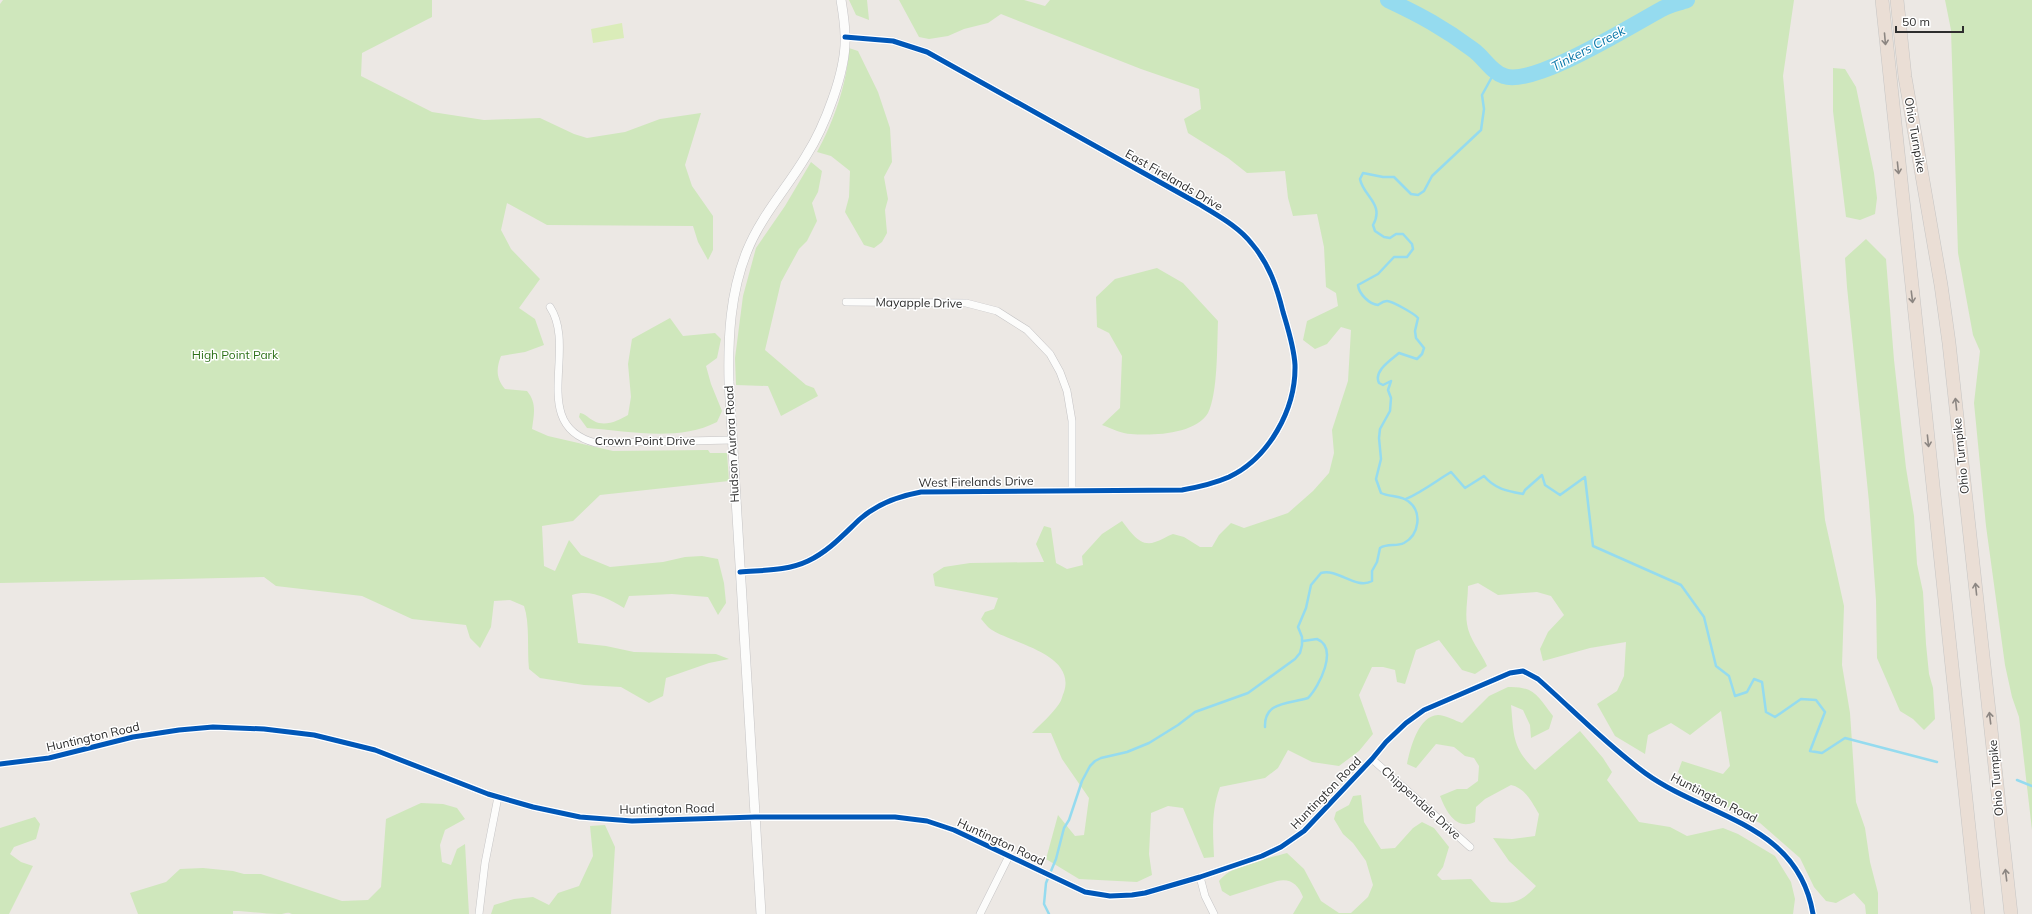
<svg xmlns="http://www.w3.org/2000/svg" width="2032" height="914" viewBox="0 0 2032 914" font-family="Mulish,sans-serif">
<rect width="100%" height="100%" fill="#ece8e4"/>
<path fill="#cfe7bc" d="M3,0h429v17l-70,36 -1,23 71,36 52,8 56,-2 34,16 13,4 38,-6 35,-13 41,-6 -16,52 7,21 21,30v34l-5,10 -10,-18 -5,-16 -146,-1 -40,-22 -6,27 10,19 29,30 -21,29 16,11 9,26 -19,7 -24,4c-5,13 -5,22 4,33l22,2c10,12 7,23 5,38l16,7 65,15 95,-1 2,3h17l2,28 -129,14 -27,26 -31,5 2,40 11,5 14,-31 12,15 29,12 53,-5 22,-5 17,-1 16,3 6,24 2,20 -8,12 -10,-18 -36,-3 -43,2 -5,12c-17,-10 -33,-19 -52,-13l6,48 28,3 28,6 82,2 13,5 -20,4 -43,15 -3,18 -14,7 -28,-16 -37,-2 -44,-7 -11,-9c-2,-19 1,-46 -5,-63l-14,-6 -16,1 -3,26 -11,21 -10,-10 -4,-13 -54,-6 -50,-23 -86,-10 -12,-9 -264,6v-579z
M849,0h18l2,20 -13,-5z
M899,0h125l21,6 5,-6h744l-11,76 42,444 19,86 -2,59 8,48 6,89 9,26 5,34 8,31v21h-12l-1,-9 -11,-12 -18,10 -10,-2 -12,-14 -14,-29 -40,-35 -65,-32 -17,-19 4,-11 41,13 7,-8 -9,-55 -31,24 -19,-12 -23,12 -3,19 -30,-18 -18,-32 20,-13 7,-15 2,-34 -36,6 -47,13 -3,-12 8,-17 16,-17 -13,-19 -14,-4 -39,3 -20,-12 -10,3c0,12 -3,26 -1,38 2,15 14,28 20,42l-12,8 -13,-4 -23,-30 -23,10 -11,34 -8,-2 -2,-12 -12,-3h-11l-13,28 14,39 -14,17 -20,15 -27,-4 -24,-12 -10,18 -13,10 -45,9c-9,24 -7,46 -6,70l-10,1 -21,-50 -15,-2 -17,7 -2,41 3,21 -15,7 -58,-3 -33,-20 12,-44 17,21 9,-1 5,-37 -27,-39 -11,-26h-19c9,-9 20,-19 27,-29 3,-4 3,-8 5,-12 12,-38 -50,-48 -72,-62 -4,-2 -7,-7 -11,-11l4,-7 9,-3 4,-11 -63,-12 -2,-12 11,-7 26,-4 74,-1 -8,-18 8,-18 7,2 5,35 11,6 16,-4 -1,-9 20,-22 20,-13c8,10 18,27 33,21 7,-2 12,-6 18,-8l11,3 16,10h12l7,-12 12,-12 13,5 44,-15 25,-22 16,-18 5,-20 -2,-23 16,-49 3,-51 -10,-3 -14,17 -12,5 -12,-9 4,-19 31,-15 -2,-13 -10,-6 -2,-40 -7,-33 -24,2 -5,-18 -3,-27 -38,2 -19,-15 -40,-25 -4,-14 17,-10 -2,-20 -58,-20 -140,-55 -13,9 -24,6 -16,7 -19,3 -10,-2z
M1945,0h87v830l-13,-113 -7,-20 -7,-32 -19,-139 -12,-123 6,-52 -7,-16 -15,-82 -7,-223z
M849,48l9,3 20,41 12,36 2,34 -8,15 4,22 -3,11 2,23 -5,9 -8,6 -10,-3 -19,-33 4,-15 1,-26 -19,-15 -14,-4c16,-28 31,-71 32,-104z
M1833,68l12,1 11,18 18,86 3,25 -2,16 -15,6 -14,-3 -13,-106z
M811,162l11,9 -4,21 -6,11 5,18 -10,20 -8,8 -18,33 -16,68 41,35 8,3 4,8 -37,20 -13,-30 -32,-1 -1,-27 8,-62 13,-48 29,-42z
M1866,239l20,20 8,101 12,108 8,48 3,48 6,28 3,52 3,30 4,14 2,31 -11,11 -11,-11 -13,-8 -23,-53 -1,-58 -7,-98 -22,-215 -2,-29z
M1157,268l26,15 35,38c-1,23 0,72 -10,92 -12,21 -55,23 -77,21 -9,0 -20,-6 -29,-9l18,-17 2,-52 -13,-23 -12,-6 -1,-30 19,-18z
M670,318l13,18 32,-3 6,6 -4,19 -11,8 5,18 11,27 -5,11c-39,20 -89,9 -130,6l-8,-11 1,-4c6,1 8,5 14,8 11,6 24,0 34,-6l3,-18 -3,-33 4,-25z
M1508,687c27,-1 30,10 45,29l-4,13 -18,9 -1,-13 -7,-15 -12,-5c3,31 1,42 24,65l45,-39 23,27 9,14 -5,8 32,42 31,5 17,9 36,-8 15,6 37,22 16,26 4,17 -2,15h-500l10,-17c-5,-13 -13,-19 -26,-16l-47,15 -8,-5 -3,-10c13,-17 48,-22 68,-28l17,16 17,32 18,12h12l17,-16 5,-12 -7,-24 -13,-18 -10,-9 -9,-15 2,-7 13,-7 4,-9 8,-1 3,27 17,27 14,-1 18,-20 9,-6 12,6 15,19 -6,20 -6,8 5,5 29,-1 20,23c22,2 30,1 45,-16l-27,-25 -16,-23 19,1 23,-3 4,-22c-7,-12 -14,-26 -28,-29l-26,14 -9,8 -1,15c-19,9 -29,-11 -35,-26l17,-7h10l11,-8 1,-15 -5,-8 -9,-2 -11,-9 -18,-3 -20,24 -9,-4c3,-15 11,-48 31,-49 7,0 18,6 24,8l27,-27z
M421,803l22,1 14,4 8,11 -20,11 -5,15 2,17 9,3 6,-16 8,-5 4,70h-177c-5,-3 -7,0 -13,0 -15,0 -30,-3 -46,-3v3h-95l-8,-21 36,-11 14,-13 23,-1 30,3 11,3h17l81,27 26,-1 13,-13 5,-68z
M35,817l5,7 -4,15 -22,8 -4,7 11,8 12,4 -24,48h-9v-86z
M605,825l10,22 -4,67h-120l3,-9 20,-6 19,-2 16,8 9,-12 21,-7 14,-30 -3,-30z"/>
<path fill="#daecb9" d="M622,23l2,15 -31,5 -2,-14z"/>
<g fill="none" stroke-linecap="round" stroke-linejoin="round">
<path stroke="#95dbef" stroke-width="2.5" d="M1406,499c16,-7 30,-18 45,-27l14,16 19,-12c11,13 23,15 39,18l2,-4 17,-15 3,10 15,10 25,-18 8,69 88,39 23,32 12,49 13,10 6,20 12,-4 7,-13 8,3 4,30 9,5 26,-18 15,1 9,12 -15,39 12,2 23,-15 92,24
M1265,727c-1,-26 24,-23 43,-29 11,-11 31,-50 9,-59l-14,2
M2017,780l15,6
M1049,914l-5,-10 2,-21 10,-24 8,-31 5,-8 13,-39 8,-15 5,-5 6,-3 26,-6 22,-9 29,-18 17,-13 53,-19 47,-34 5,-6 2,-8v-8l-4,-10 8,-19 5,-23 10,-12c17,-5 35,17 51,8v-10l5,-9 3,-14c8,-5 16,-1 24,-5 15,-8 19,-31 4,-42 -7,-6 -19,-4 -27,-8l-5,-14 5,-20 -2,-21 1,-9 10,-18 1,-13 -3,-8 3,-9 -8,4 -4,-2c-6,-12 12,-23 20,-30l18,6 5,-5 2,-6 -8,-10 -1,-7 3,-13c-3,-4 -26,-17 -31,-17 -4,0 -6,2 -9,4 -9,-1 -19,-11 -20,-20l20,-11 16,-17h13l6,-8 -1,-5 -9,-10h-7l-6,4 -6,-1 -9,-6 -2,-6c12,-21 -10,-29 -13,-46l3,-6 20,4h11l17,17 7,1 6,-4 8,-15 49,-46 3,-21 -2,-14 11,-20"/>
<path stroke="#95dbef" stroke-width="16" d="M1388,0c32,15 56,28 84,49 12,8 19,23 32,27 30,11 128,-51 158,-67 7,-4 17,-6 25,-9"/>
<defs>
<path id="minor" d="M846,302l120,1 31,8 30,19 23,24 10,18 7,19 5,30v69
M550,307c28,42 -22,119 46,136l136,-3
M740,572c23,-2 47,-1 68,-11 21,-10 36,-27 52,-42 17,-15 39,-23 61,-27l261,-2c17,-3 31,-6 47,-13 40,-19 67,-68 66,-112 -1,-18 -7,-36 -12,-53 -6,-25 -14,-48 -31,-68 -14,-18 -34,-28 -53,-40l-272,-152 -34,-11 -48,-4
M1372,759l98,88
M0,764l49,-6 84,-21 46,-7 34,-3 51,2 50,6 61,15 113,44 45,13 47,10 52,4 123,-4h140l32,4 27,9 131,62 25,4 22,-1 13,-2 55,-16 62,-21 19,-9 23,-16 68,-72 14,-17 20,-19 18,-13 86,-37 13,-2 15,8c35,31 69,66 107,94 62,45 153,50 168,141
M1200,877l5,19 9,18
M479,914l6,-51 13,-66
M980,914l29,-58"/>
<path id="tertiary" d="M761,914l-32,-532c-1,-45 1,-89 18,-131 14,-35 40,-63 59,-95 18,-28 41,-86 39,-120 0,-12 -2,-24 -4,-36"/>
<path id="motorway" d="M1882,0l96,914
M1897,0l8,77 36,208 8,58 62,571"/>
</defs>
<use href="#minor" stroke="#c5c4c5" stroke-width="8"/>
<use href="#tertiary" stroke="#c5c4c5" stroke-width="10"/>
<use href="#motorway" stroke="#c6c5c4" stroke-width="14"/>
<use href="#minor" stroke="#fcfcfb" stroke-width="7"/>
<use href="#tertiary" stroke="#fcfcfb" stroke-width="9"/>
<use href="#motorway" stroke="#eaded5" stroke-width="13"/>
<defs>
<path id="cycleway" d="M740,572c23,-2 47,-1 68,-11 21,-10 36,-27 52,-42 17,-15 39,-23 61,-27l261,-2c17,-3 31,-6 47,-13 40,-19 67,-68 66,-112 -1,-18 -7,-36 -12,-53 -6,-25 -14,-48 -31,-68 -14,-18 -34,-28 -53,-40l-272,-152 -34,-11 -48,-4
M0,764l49,-6 84,-21 46,-7 34,-3 51,2 50,6 61,15 113,44 45,13 47,10 52,4 123,-4h140l32,4 27,9 131,62 25,4 22,-1 13,-2 55,-16 62,-21 19,-9 23,-16 68,-72 14,-17 20,-19 18,-13 86,-37 13,-2 15,8c35,31 69,66 107,94 62,45 153,50 168,141"/>
</defs>
<use href="#cycleway" stroke="#fff" stroke-width="8"/>
<use href="#cycleway" stroke="#0057b8" stroke-width="5"/>
</g>
<defs><path id="oneway-shaft" d="M-6 0H5M1.5-3L5.5 0L1.5 3" fill="none" stroke-width="1.6" stroke-linecap="round" stroke-linejoin="round"/></defs>
<g stroke="#8c8682">
<use href="#oneway-shaft" transform="translate(1885 39) rotate(85)"/>
<use href="#oneway-shaft" transform="translate(1898 168) rotate(84)"/>
<use href="#oneway-shaft" transform="translate(1912 297) rotate(83)"/>
<use href="#oneway-shaft" transform="translate(1956 404) rotate(-96)"/>
<use href="#oneway-shaft" transform="translate(1928 441) rotate(84)"/>
<use href="#oneway-shaft" transform="translate(1976 589) rotate(-96)"/>
<use href="#oneway-shaft" transform="translate(1990 718) rotate(-97)"/>
<use href="#oneway-shaft" transform="translate(2006 875) rotate(-97)"/>
</g>
<g text-anchor="middle" stroke-width="3" stroke-linejoin="round" paint-order="stroke">
<g font-size="12" fill="#2e2e2e" stroke="#fff">
<text transform="translate(1915 135) rotate(80)" y="4">Ohio Turnpike</text>
<text transform="translate(1174 180) rotate(30)" y="4">East Firelands Drive</text>
<text transform="translate(919 303) rotate(1)" y="4">Mayapple Drive</text>
<text x="645" y="445">Crown Point Drive</text>
<text transform="translate(732 444) rotate(-93)" y="4">Hudson Aurora Road</text>
<text transform="translate(1961 456) rotate(-96)" y="4">Ohio Turnpike</text>
<text transform="translate(976 482) rotate(-1)" y="4">West Firelands Drive</text>
<text transform="translate(93 737) rotate(-13)" y="4">Huntington Road</text>
<text transform="translate(1996 778) rotate(-95)" y="4">Ohio Turnpike</text>
<text transform="translate(1326 793) rotate(-46)" y="4">Huntington Road</text>
<text transform="translate(1714 798) rotate(27)" y="4">Huntington Road</text>
<text transform="translate(1421 803) rotate(42)" y="4">Chippendale Drive</text>
<text transform="translate(667 809) rotate(-1)" y="4">Huntington Road</text>
<text transform="translate(1001 842) rotate(25)" y="4">Huntington Road</text>
</g>
<g font-size="12" fill="#2d7018" stroke="#fff">
<text x="235" y="359">High Point Park</text>
</g>
<g font-size="13" font-style="italic" fill="#0876a8" stroke="#fff">
<text transform="translate(1588 48) rotate(-28)" y="5">Tinkers Creek</text>
</g>
</g>
<path d="M1896 26v6h67v-6" fill="none" stroke="#2e2e2e" stroke-width="2"/>
<text x="1902" y="26" font-size="12" fill="#2e2e2e" stroke="#ffffff" stroke-width="3" paint-order="stroke">50 m</text>
</svg>
